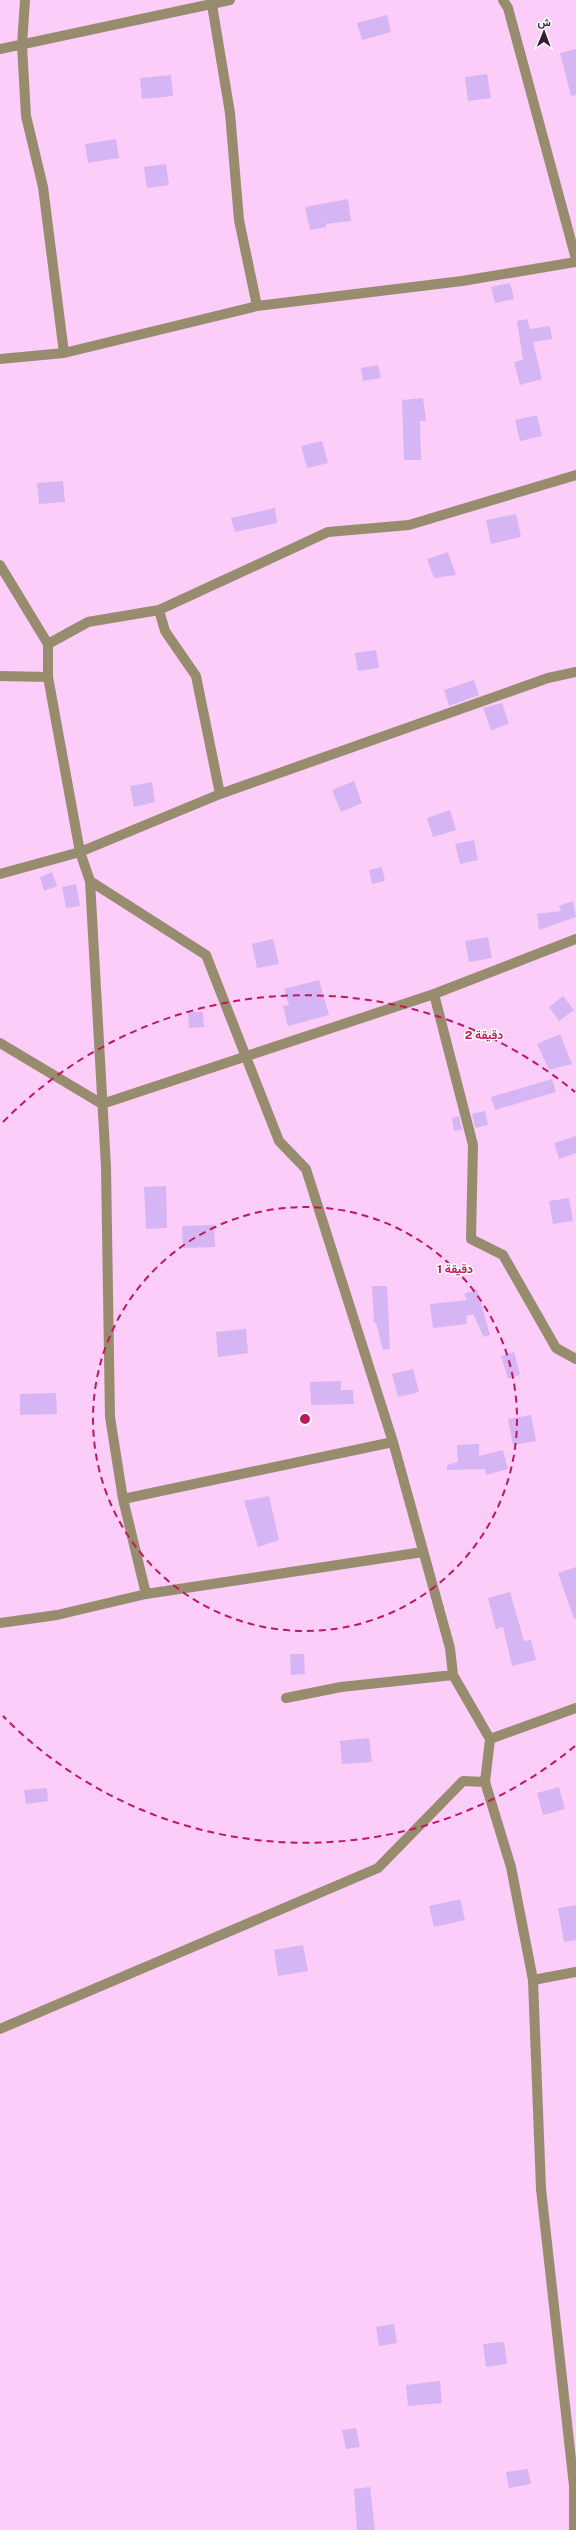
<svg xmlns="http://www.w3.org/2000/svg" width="576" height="2530" viewBox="0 0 576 2530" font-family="'Public Sans',Vazirmatn,sans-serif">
<rect width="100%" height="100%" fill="#fbcdf8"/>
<path fill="#d6b5f5" d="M387,15l4,17 -29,8 -5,-17z
M576,49v46l-5,1 -11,-43z
M487,74l4,24 -23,3 -3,-24z
M171,75l2,21 -31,3 -2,-21z
M116,139l3,19 -31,5 -3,-19z
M166,164l3,21 -22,3 -3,-21z
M348,199l3,22 -25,3v3l-16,3 -5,-23z
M510,283l4,16 -19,4 -4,-16z
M527,319l3,10 20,-3 2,13 -19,3 9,37 -22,6 -6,-23 9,-2 -6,-39z
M378,365l3,13 -18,3 -2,-13z
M423,398l3,23h-6l1,39h-17l-2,-60z
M537,415l5,21 -22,5 -5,-21z
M322,441l6,22 -21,5 -6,-22z
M63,481l2,21 -26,2 -2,-21z
M275,508l2,15 -42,9 -4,-14z
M516,514l5,23 -30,7 -5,-24z
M448,552l8,23 -22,3 -7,-19z
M376,650l3,18 -21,3 -3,-18z
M474,680l5,15 -30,11 -5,-16z
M502,703l7,21 -18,6 -8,-22z
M354,781l8,22 -21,9 -9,-22z
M152,782l3,20 -21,5 -4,-21z
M450,810l6,20 -23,7 -6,-19z
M474,840l4,20 -18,4 -5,-20z
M382,867l3,14 -13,3 -3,-14z
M52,872l5,14 -13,5 -4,-14z
M76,884l4,22 -14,2 -4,-21z
M573,901l3,16 -37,13 -2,-16 24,-3 -2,-5z
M488,937l4,21 -23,4 -4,-21z
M273,939l6,25 -22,4 -5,-24z
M319,980l10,35 -41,11 -5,-20 6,-1 -5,-16z
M563,996l11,14 -15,11 -10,-14z
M188,1012h15l1,15 -15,1z
M560,1034l12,30 -23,6 -12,-26z
M552,1079l4,13 -61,18 -4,-13z
M485,1111l3,14 -13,3 -3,-14z
M459,1116l3,14 -8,1 -2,-13z
M576,1136v17l-17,6 -5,-16z
M166,1186l1,42 -21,1 -2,-42z
M569,1198l4,23 -20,3 -4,-23z
M214,1225l1,22 -32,1 -1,-22z
M372,1286h15l3,63 -7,1 -7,-27h-2z
M477,1289l13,46 -6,2 -11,-23 -7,2 1,8 -34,4 -3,-24 37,-4 -3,-6z
M246,1329l2,24 -30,4 -2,-25z
M514,1352l6,23 -12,4 -7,-23z
M413,1369l6,23 -21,5 -6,-23z
M341,1381v9h12l1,14 -43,1 -1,-23z
M56,1393l1,21 -37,1v-21z
M531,1415l5,26 -23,4 -5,-26z
M479,1444v12l24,-6 5,19 -22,6 -1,-6 -38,1v-5l11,-3 -1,-17z
M269,1496l10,44 -21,7 -14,-46z
M576,1567v51l-2,1 -16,-46z
M510,1592l14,49 7,-1 5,20 -24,6 -9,-39 -7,2 -8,-31z
M290,1654h14l1,20 -14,1z
M369,1738l3,24 -30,2 -2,-23z
M559,1787l6,22 -22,6 -6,-22z
M47,1788l1,13 -22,3 -2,-14z
M460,1899l5,21 -31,7 -5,-21z
M576,1905v35l-12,2 -6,-34z
M303,1945l5,26 -30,5 -4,-26z
M394,2324l3,19 -18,3 -3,-19z
M504,2342l3,22 -21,3 -3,-23z
M440,2381l2,22 -34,3 -2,-21z
M356,2428l4,19 -14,2 -4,-19z
M528,2469l3,15 -22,4 -3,-16z
M370,2487l5,43h-18l-3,-41z"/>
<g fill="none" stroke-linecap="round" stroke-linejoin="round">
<path stroke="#988c6f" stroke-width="10" d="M25,0l-3,45 4,71 17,71 21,166
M503,0l5,8 68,251
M212,5l18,108 9,107 18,86
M0,49l230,-49
M0,359l64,-6 193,-47 205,-25 114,-19
M0,565l48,79v33l32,175 10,29 16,286 4,250 13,82 23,95
M159,610l6,21 31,45 24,118 328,-116 28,-6
M48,644l40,-22 71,-12 169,-78 81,-7 167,-50
M0,676l48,1
M0,874l80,-22 140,-58
M90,881l116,74 73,186 27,28 87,273 57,206 3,27 37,64 -5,43 26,85 22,113 8,209 33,297v44
M576,939l-142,55 39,151 -2,94 32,16 53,93 20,11
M0,1043l102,61 332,-110
M123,1499l270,-57
M0,1623l57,-8 89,-21 277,-42
M286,1698l55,-11 112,-12
M490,1739l86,-31
M533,1980l43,-8
M0,2029l378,-161 85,-87 22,1"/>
</g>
<g fill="none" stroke="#c2185b" stroke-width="2" stroke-dasharray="7 5">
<circle cx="305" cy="1419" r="212"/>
<path d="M575 1746A424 424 0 0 1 3 1716M3 1122A424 424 0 0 1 575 1092"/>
</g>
<circle cx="305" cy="1419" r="6" fill="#c2185b" stroke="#fff" stroke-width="2"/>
<g font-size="12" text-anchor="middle" font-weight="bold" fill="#c2185b" stroke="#fff" stroke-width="3" stroke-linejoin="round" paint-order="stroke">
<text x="484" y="1039">2 دقيقة</text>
<text x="455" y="1273">1 دقيقة</text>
</g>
<g transform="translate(544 32) rotate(1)" stroke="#ffffff" stroke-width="3" paint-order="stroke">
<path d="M0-3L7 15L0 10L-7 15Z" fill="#311c31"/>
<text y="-6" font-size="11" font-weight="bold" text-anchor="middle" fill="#311c31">ش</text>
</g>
</svg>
